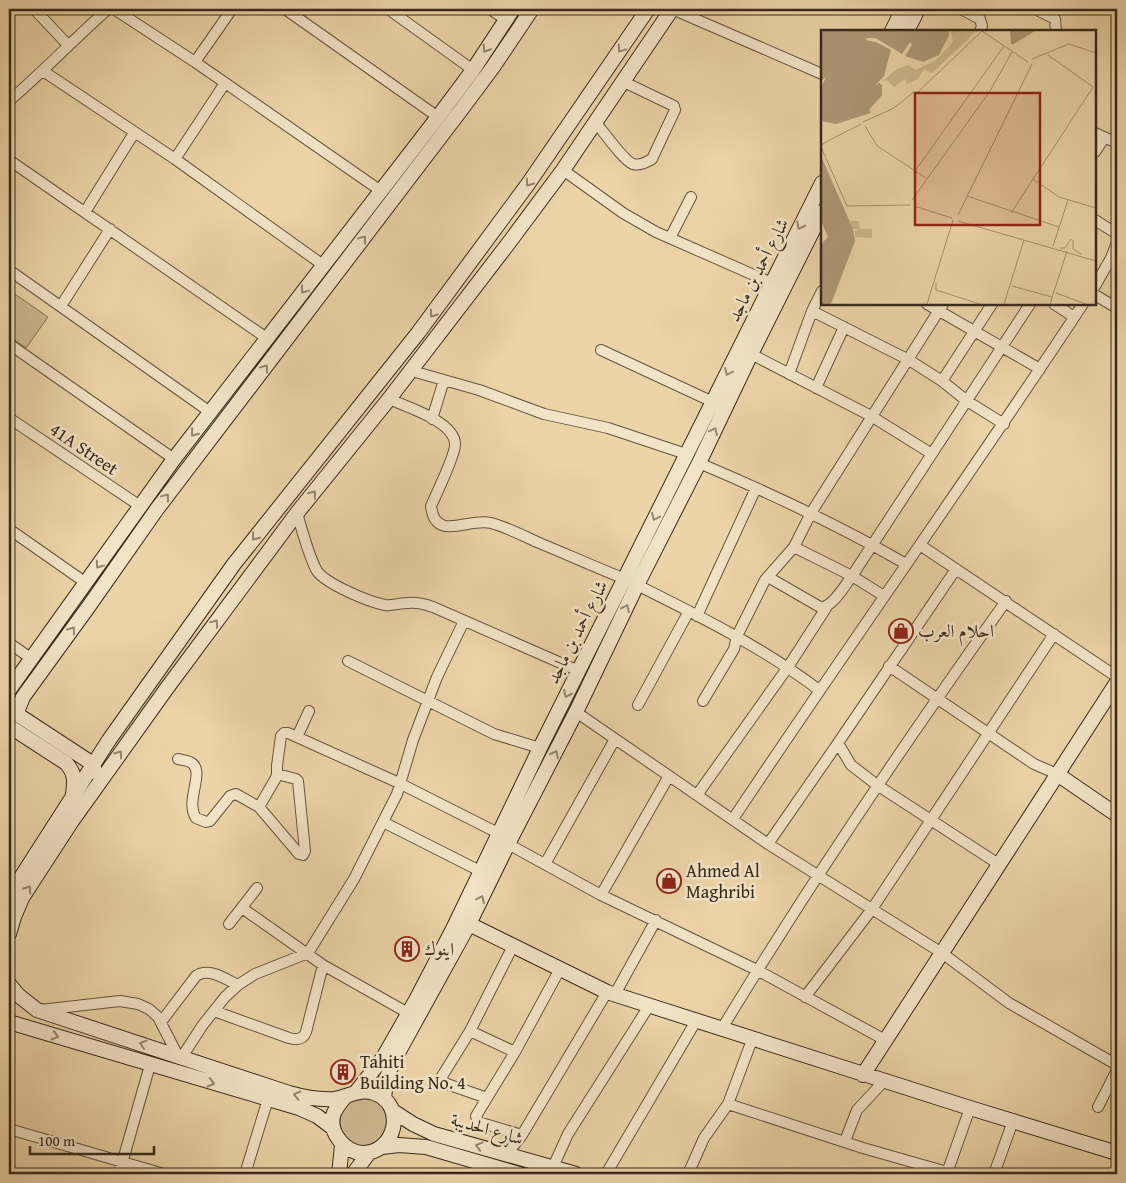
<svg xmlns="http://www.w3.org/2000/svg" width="1126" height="1183" viewBox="0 0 1126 1183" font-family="'Gentium Book Plus',Amiri,serif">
<rect width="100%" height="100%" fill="#ebd4a8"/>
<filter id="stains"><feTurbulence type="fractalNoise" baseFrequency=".004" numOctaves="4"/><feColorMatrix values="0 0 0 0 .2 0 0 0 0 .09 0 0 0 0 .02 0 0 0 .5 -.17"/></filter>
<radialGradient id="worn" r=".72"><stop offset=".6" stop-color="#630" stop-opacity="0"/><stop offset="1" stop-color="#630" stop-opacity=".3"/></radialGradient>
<path fill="#cdb790" stroke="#827056" d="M9,290l39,27 -22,31 -17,-12z
M340 1122a24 24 0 1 1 48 0a24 24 0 1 1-48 0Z"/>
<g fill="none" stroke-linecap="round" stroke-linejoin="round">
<defs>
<path id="street" d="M34,9l34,36
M114,9l81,53 186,129
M285,9l153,108
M388,9l85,61
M490,9l16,11
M672,9l150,65
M961,9l19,10 2,7 -2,5
M1035,9l20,10 1,12
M195,62l37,-53
M43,71l132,88 148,106
M9,101c34,-29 65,-62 99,-92
M596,123c7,8 28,38 37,41 6,2 14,-2 19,-5l23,-49 -1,-4 -50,-24
M1095,133l22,10
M1095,152l9,-14
M175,159l50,-76
M9,160l259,179
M563,170l60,43 33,19 116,51
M85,212l49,-79
M1095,220l22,14
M670,238l21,-41
M9,270l201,142
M1095,286l16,-28 6,-16
M1095,295l22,13
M927,304l113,65
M1054,304l20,13
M61,306l49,-77
M812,311l97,49 33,21 25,20 37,23
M9,344l165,115
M601,350l112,52
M751,354l120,62 61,38
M412,371l67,19 65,24 64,14 78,26
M789,374l23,-63 10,-20
M942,381l50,-77
M816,388l28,-61
M389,399c18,8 67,23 66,46 0,10 -19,50 -24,61 4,37 38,11 60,17 15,4 31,12 46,19 29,12 58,25 88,37
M9,418l131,88
M432,419l12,-39
M699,463c71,30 141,63 207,101
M297,513c5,17 12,44 20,58 9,13 52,31 68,34 8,1 14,-2 22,-2 9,-1 18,1 26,4l146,64
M9,529l77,54
M920,545l197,132
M794,547l58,29 32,20
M768,577l52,30c12,2 25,-22 32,-31l178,-272
M637,585c64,32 125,62 182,105
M697,616l59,-128
M9,643l23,16
M348,661l146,73 46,14
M889,666l145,98 23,10
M703,701l31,-52 3,-13 28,-56 29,-33 17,-34 132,-209
M638,705l51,-94
M576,712l192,132 174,109 67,50 108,62
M297,737l12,-26
M838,743l13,22 26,20 123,80
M178,759c3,1 8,1 12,3 17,8 -6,38 6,56l10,4 4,-1 20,-25 6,-2 23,13 40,47 4,1 2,-4 -7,-70 -2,-2 -19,-5
M697,795l91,-128 38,-59
M259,807l18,-31v-10l4,-30 3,-3h4l111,50 99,50
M733,819c115,-173 236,-342 350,-515
M383,822l97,49
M508,844l93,51 156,75 128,70
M768,844l70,-101 118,-174
M545,864l70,-125
M601,895l68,-119
M242,908l81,57 85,48
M229,924l28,-36
M615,994l41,-74
M805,997l67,-88 182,-275
M40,1010l80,-9 18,3 11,5 9,8 20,39
M214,1011l75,27c7,2 14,2 17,-6l17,-67
M161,1022l35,-46c13,-9 29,3 42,9
M721,1030c89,-147 185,-289 285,-429
M470,1031l45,21
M182,1057l20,-31 23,-29 13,-12 17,-11 53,-21 46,-74 43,-85 16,-54 24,-63 27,-56
M487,1098l-43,-15 -3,-5 29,-47 43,-85
M728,1104l135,44 91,26
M1098,1107l19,-37
M9,1129l155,45
M522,1135l-44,-13 -2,-6 39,-64 45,-83
M845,1141l12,-31 27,-29
M507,1154l15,-19 85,-143
M553,1167l15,-33 81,-128
M947,1173l23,-65
M119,1174l31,-109
M245,1174l23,-75
M606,1174l90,-153
M688,1174l16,-36 24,-34 24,-64
M994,1174l19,-53"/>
<path id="secondary" d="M892,31l11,-22
M907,31l11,-22
M9,690l165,-231 264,-342 35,-47 40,-61
M9,709l84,55 2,8
M16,714l7,-17 66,-91 68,-97 304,-399 32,-43 39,-58
M9,726l57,37c9,10 9,18 7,31
M1057,774l60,41
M9,896l100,-156 125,-176 184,-231 110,-149 120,-175
M469,924l138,68 363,116 147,45
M9,934l5,-17 8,-19 50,-77 95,-133 130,-175 92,-114 122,-159 52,-70 109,-161
M9,984l9,11 19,15 252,83c14,4 29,7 45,6 14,-2 25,-11 40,-6 33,11 22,61 -12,60 -17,-1 -33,-20 -29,-37 2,-8 7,-13 12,-19
M9,1022l290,86 18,8 16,12
M863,1075l254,-393
M356,1092l27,-34 33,-58 37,-71 87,-181 282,-565
M384,1099l2,-19 7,-18 76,-138 39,-80 68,-132 61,-127 62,-122 52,-109 71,-142
M393,1111l20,13 21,10 142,40
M382,1147l17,-2 27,2 93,27
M339,1174l3,-29
M353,1174l16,-21"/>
</defs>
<use href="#street" stroke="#65543e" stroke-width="12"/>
<use href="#secondary" stroke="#38291b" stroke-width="16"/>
<use href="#street" stroke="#f2e3c6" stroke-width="10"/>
<use href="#secondary" stroke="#f2e3c6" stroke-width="14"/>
</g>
<defs><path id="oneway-chevron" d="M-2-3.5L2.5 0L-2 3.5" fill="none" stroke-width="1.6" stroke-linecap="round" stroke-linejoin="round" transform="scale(1.25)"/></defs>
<g stroke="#958670">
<use href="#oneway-chevron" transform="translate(486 49) rotate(123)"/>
<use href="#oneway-chevron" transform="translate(621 49) rotate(124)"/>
<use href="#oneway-chevron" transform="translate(529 183) rotate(125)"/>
<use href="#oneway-chevron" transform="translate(800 226) rotate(117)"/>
<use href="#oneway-chevron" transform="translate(363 239) rotate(-53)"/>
<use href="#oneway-chevron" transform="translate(304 290) rotate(127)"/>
<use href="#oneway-chevron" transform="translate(433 314) rotate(126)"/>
<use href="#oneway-chevron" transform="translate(265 368) rotate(-53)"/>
<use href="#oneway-chevron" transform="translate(728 372) rotate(116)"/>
<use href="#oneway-chevron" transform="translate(714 431) rotate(-64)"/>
<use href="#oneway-chevron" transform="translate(194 433) rotate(128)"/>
<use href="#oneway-chevron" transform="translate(313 494) rotate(-51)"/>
<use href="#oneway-chevron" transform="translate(166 497) rotate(-53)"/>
<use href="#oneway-chevron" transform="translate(655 517) rotate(116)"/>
<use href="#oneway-chevron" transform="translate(255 537) rotate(129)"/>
<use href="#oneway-chevron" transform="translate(99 565) rotate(125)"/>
<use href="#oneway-chevron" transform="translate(626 608) rotate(-65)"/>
<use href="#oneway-chevron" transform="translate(215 623) rotate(-53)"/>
<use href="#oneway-chevron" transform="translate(72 630) rotate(-54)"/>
<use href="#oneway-chevron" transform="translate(567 694) rotate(116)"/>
<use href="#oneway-chevron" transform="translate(119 754) rotate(-54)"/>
<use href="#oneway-chevron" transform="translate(555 754) rotate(-63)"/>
<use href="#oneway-chevron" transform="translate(28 889) rotate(-57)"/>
<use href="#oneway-chevron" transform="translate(481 899) rotate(-64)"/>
<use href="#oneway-chevron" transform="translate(55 1036) rotate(17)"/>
<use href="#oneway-chevron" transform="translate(143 1044) rotate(-162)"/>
<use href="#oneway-chevron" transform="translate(211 1083) rotate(16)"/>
<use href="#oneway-chevron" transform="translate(297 1095) rotate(-167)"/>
<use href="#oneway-chevron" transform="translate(479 1146) rotate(-164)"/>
</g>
<defs>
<symbol id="shop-ring" viewBox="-11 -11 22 22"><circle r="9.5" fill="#f2e3c6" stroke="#8f2418" stroke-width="1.5"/><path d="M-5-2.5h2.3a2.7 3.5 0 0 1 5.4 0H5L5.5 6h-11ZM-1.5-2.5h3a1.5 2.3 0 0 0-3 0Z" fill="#8f2418"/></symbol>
<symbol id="building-ring" viewBox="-11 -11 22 22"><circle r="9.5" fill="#f2e3c6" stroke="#8f2418" stroke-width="1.5"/><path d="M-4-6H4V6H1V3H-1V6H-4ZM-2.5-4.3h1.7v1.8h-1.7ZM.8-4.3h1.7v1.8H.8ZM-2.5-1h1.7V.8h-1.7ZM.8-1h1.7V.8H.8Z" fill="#8f2418"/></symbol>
</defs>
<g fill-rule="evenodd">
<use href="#shop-ring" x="887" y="617" width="28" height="28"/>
<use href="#shop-ring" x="655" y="867" width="28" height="28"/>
<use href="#building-ring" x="393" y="935" width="28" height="28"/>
<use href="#building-ring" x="329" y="1058" width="28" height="28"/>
</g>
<g text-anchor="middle" stroke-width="5" stroke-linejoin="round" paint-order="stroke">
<g font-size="18" fill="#38291b" stroke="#f2e3c6">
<text transform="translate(758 270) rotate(-63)" y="6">شارع أحمد بن ماجد</text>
<text transform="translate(84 449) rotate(34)" y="6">41A Street</text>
<text transform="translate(577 632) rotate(-63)" y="6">شارع أحمد بن ماجد</text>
<text transform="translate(487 1129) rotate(16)" y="6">شارع الحديبة</text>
</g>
<g font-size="18" fill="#38291b" stroke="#f2e3c6" text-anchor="start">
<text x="918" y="637">احلام العرب</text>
<text x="686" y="877">Ahmed Al<tspan x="686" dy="21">Maghribi</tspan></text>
<text x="424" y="955">اينوك</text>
<text x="360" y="1068">Tahiti<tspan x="360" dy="21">Building No. 4</tspan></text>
</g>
</g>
<g transform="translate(821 30)">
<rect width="275" height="275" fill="#ebd4a8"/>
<path d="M130,1h25l-44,42 -8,-4 -6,10 -11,5 -2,-5 -11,8 -7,-7 -5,2 13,-12 13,-5 8,5 20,-10 17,-18zM29,191h9l1,8h12v9l-17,-1v-6l4,-2h-6z" fill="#cdb790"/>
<path d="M0,1h128v4l-10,20 -16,7 -18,-6 7,-14 -10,12 -27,-16 -9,2 10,2 15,8 -7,26 -10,11 5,-4 3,2v10l-13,15 2,3 -35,11 -15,-3v-33l5,-11 -5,4zM189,1h25l-21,13h-3zM0,126l32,73 2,12 -24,63h-10v-60l7,-7 -7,-16z" fill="#ae9a78"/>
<path d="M46,8h8l27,16 8,-12 2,3 -7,11 -29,-14 -10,-2z" fill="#ebd4a8"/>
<path fill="none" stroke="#a39070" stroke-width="1" d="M161,1l46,31M211,29l37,-15 27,9M97,62l64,-61M42,92l31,-14 20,-16M40,94l-37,19 -3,4 26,59 63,-1M44,96l12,20 49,32M94,141l89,-125M212,149l26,18 37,11M146,166l92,31M91,170l78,-109 22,-39M93,176l38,12M190,183l82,-126 -45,-32M137,185l74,-151M137,191l138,40M252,210v9l8,5M232,216l15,-46M239,218h5l6,-9M115,253v7l44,14M191,256l40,11M235,263l30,11M106,274l26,-84M183,274l20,-64M229,274l17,-53"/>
<path fill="#8f2418" fill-opacity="0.15" stroke="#8f2418" stroke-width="2.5" d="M94,63h125v132h-125z"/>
<rect width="275" height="275" fill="none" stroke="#38291b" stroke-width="2.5"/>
</g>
<rect width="1126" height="1183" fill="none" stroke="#ebd4a8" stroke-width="30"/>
<rect x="10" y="10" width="1106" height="1163" fill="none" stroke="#38291b" stroke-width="2.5"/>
<rect x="15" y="15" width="1096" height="1153" fill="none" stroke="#38291b"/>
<path d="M30 1146v8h124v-8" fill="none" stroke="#38291b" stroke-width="2.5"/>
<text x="38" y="1146" font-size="15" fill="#38291b" stroke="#f2e3c6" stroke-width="4" paint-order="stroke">100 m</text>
<rect width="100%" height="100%" filter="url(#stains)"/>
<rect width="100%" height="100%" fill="url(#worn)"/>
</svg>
